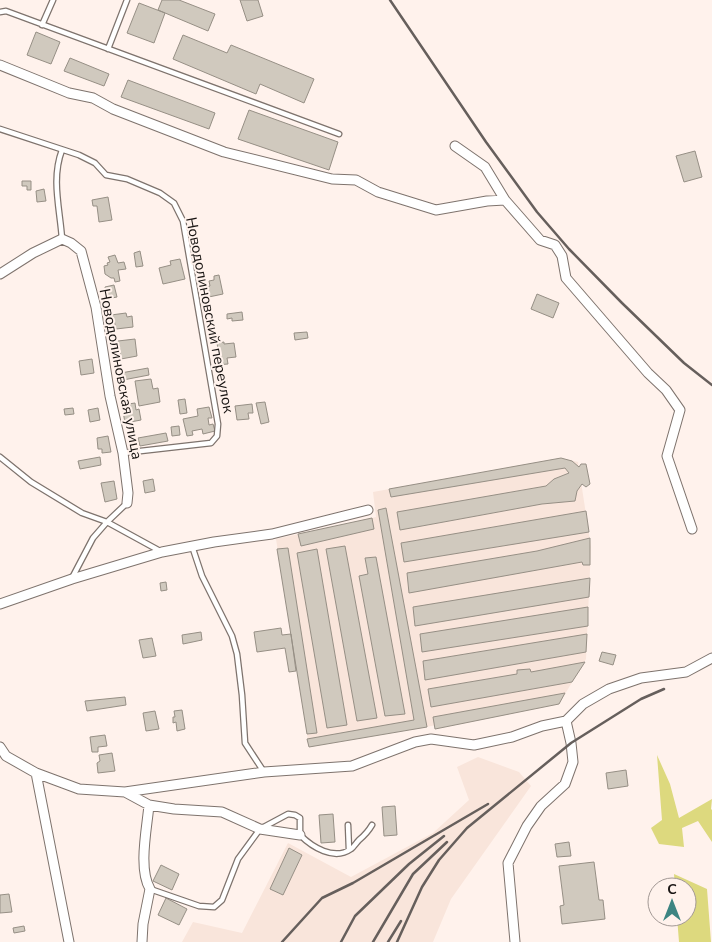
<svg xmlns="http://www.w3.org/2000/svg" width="712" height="942" viewBox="0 0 712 942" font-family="'Nunito Sans',sans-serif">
<rect width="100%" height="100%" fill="#fff2ec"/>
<path fill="#f9e5db" d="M561,458l17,4 13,85 -5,112 -27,45 -250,43 -33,-208 100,-22 -3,-25z
M478,757l41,15 12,14 -80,113 -18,43h-251l11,-20 49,11 46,-90 63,34 82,-44 36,-33 -12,-33z"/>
<path fill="#ddd97e" d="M657,755l13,29 9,34 33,-19 -1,10 1,1v32l-14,-21 -16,7 2,19 -25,-3 -8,-16 11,-8z
M674,874l33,15 4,53h-32l-2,-25h10v-30h-12z"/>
<path fill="#d0c9be" stroke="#968f85" d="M162,0h17l36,14 -7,17 -50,-21z
M240,0h18l5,16 -16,5z
M139,3l26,10 -11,30 -27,-10z
M36,32l24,10 -9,22 -24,-9z
M183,35l44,18 4,-8 83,34 -10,24 -44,-19 -4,10 -83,-35z
M70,58l39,16 -5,12 -40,-15z
M128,80l87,33 -6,16 -88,-32z
M249,110l89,32 -9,28 -91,-31z
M695,151l7,26 -18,5 -8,-26z
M22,181h9v9h-4v-4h-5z
M44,189l2,12 -9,1 -1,-11z
M108,197l4,23 -13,2 -2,-16h-4l-1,-6z
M140,251l3,15 -7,1 -2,-14z
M115,255l3,8 6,-1 2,7 -8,1 2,11 -5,1 -1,-4h-3l-6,-4 -1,-8 4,-1 -1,-2 3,-1 -2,-5z
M180,259l5,20 -22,5 -4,-16 12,-3 -1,-4z
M219,275l4,19 -19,4 -2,-10 8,-2 -1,-5 5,-1v-4z
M114,285l3,12 -10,2 -2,-12z
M537,294l22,9 -6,15 -22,-9z
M242,312l1,8 -11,1v-3l-5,1v-5z
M126,313l1,4 5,-1 1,11 -17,2 -2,-9h-3v-5z
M307,332l1,6 -13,2 -1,-7z
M135,339l2,17 -16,3 -3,-18z
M224,342v2l10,-1 2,14 -9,1 1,6 -12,1 -1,-9h4l-2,-13z
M92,359l2,14 -13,2 -2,-14z
M148,368l1,7 -26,5 -2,-7z
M151,379l2,10 5,-1 2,14 -21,4 -4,-25z
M185,399l2,14 -7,1 -2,-14z
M265,402l4,20 -8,2 -5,-21z
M135,403l1,7 3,-1 2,11 -16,3 -3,-18z
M252,404l1,9h-5l1,6 -12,1 -2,-14z
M209,407l3,11h-4l1,7 4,-1 2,7 -12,3 -1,-5 -10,2 1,4 -6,1 -4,-17 15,-3 -1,-7z
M73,408l1,6 -9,1 -1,-6z
M98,408l2,12 -10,2 -2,-12z
M179,426l1,9 -8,1 -1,-9z
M166,433l2,8 -28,5 -2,-8z
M108,436l3,16 -9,1v-4h-4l-1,-11z
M100,457l1,8 -21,4 -2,-8z
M561,458l11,3 7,6 2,-3h5l4,20 -4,3 -4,-3 -5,7 -2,10 -33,3 -142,26 -3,-18 149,-26 8,-7 15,-6 -4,-5 -174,29 -2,-8z
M153,479l2,12 -10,2 -2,-12z
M114,481l3,18 -12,3 -4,-19z
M386,508l41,219 -118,20 -2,-8 107,-19 -36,-210z
M586,511l3,21 -185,30 -3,-19z
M372,518l2,11 -73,17 -3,-12z
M590,538v27h-7l-1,-3 -173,31 -2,-20 130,-22z
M345,546l32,172 -20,3 -31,-172z
M288,548l29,185 -10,1 -30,-185z
M317,549l30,176 -20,3 -30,-175z
M376,557l29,157 -20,2 -26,-140 9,-2 -3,-16z
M590,578l-1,19 -174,29 -2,-19z
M166,582l1,8 -6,1 -1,-8z
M588,607v19l-166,26 -2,-18z
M281,628l1,7 9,-1 5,37 -7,1 -4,-24 -28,4 -3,-20z
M201,632l1,8 -19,4 -1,-9z
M587,634l-1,18 -161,28 -2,-19z
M152,638l4,18 -13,2 -4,-18z
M602,652l14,3 -3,10 -14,-4z
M585,662l-13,20 -141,25 -3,-18 89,-15v-4l13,-1 1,3z
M565,693l-6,11 -124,25 -2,-12z
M125,697l1,8 -39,6 -2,-10z
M182,710l3,19 -8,2 -1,-9 -3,1v-6h2l-1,-6z
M155,711l4,18 -13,2 -3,-18z
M105,735l2,11 -9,1v5h-6l-2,-15z
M112,753l3,18 -17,2 -1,-10 3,-2 -1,-6z
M626,770l2,16 -20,3 -2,-16z
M395,806l2,29 -13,1 -2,-29z
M333,814l2,28 -14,1 -2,-28z
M569,842l2,14 -14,1 -2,-13z
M289,848l13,7 -19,40 -13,-6z
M594,862l5,38h4l2,19 -43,5 -2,-18 4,-1 -5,-39z
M161,865l18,9 -7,16 -19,-9z
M9,894l3,18 -12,1v-18z
M166,898l21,11 -8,16 -21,-10z
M24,926l1,5 -11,2 -1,-5z"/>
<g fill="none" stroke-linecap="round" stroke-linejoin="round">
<defs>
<path id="lane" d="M0,12l6,-1 333,123
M42,25l11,-25
M108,49l19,-49
M0,129l79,26 16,8 11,12 21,4 33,14 14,10 9,18 35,203 -1,12 -6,7 -88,10
M62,150c-11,29 -2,59 0,89
M0,457l31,25 51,31 25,9 53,29
M192,546l10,30 30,60 5,18 5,41 3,48 19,29
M72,578l21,-40 14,-16 20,-19
M348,825l1,25
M150,889l49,17 15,1 8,-7 16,-41 22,-30 28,-15 7,1 5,3v17c12,12 34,26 51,14 3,-2 5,-6 8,-9 6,-5 9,-8 13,-15"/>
<path id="street" d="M0,65l69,28 24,5 20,11 111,43 108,27 24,1 22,12 58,18 51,-9 18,-1
M455,146l30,21 20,33 35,40 15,5 7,11 4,22 82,95 18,17 14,20 -13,46 25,73
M0,274l33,-21 29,-14 9,4 10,8 15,56 14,89 13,57 5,40 -1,10
M0,604l72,-25 90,-27 52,-10 58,-8 96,-24
M0,747l6,9 30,17 33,169
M36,773l43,16 46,3 139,-20 88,-6 63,-24 16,-3 43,6 38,-8 30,-11 24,-5 17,-17 26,-15 32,-11 45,-6 26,-14
M125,792l24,13 25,4 48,3 38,17 40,6
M142,942l1,-18 7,-35c-12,-20 -3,-61 -1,-84
M515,942l-7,-79 19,-37 14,-20 24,-22 8,-22 -2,-19 -5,-22"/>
</defs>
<use href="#lane" stroke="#7e736d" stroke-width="7"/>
<use href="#street" stroke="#7e736d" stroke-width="11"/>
<use href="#lane" stroke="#fff" stroke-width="4.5"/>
<use href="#street" stroke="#fff" stroke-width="9"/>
<path stroke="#665f5c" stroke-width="2.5" d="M390,0l96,142 51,70 32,37 53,54 62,60 28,22
M282,942l40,-44 31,-15 135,-79
M341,942l14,-26 54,-52 35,-28
M373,942l40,-68 34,-32
M388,942l13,-21
M397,942l25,-55 17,-27 28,-32 104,-85 70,-44 23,-10"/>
</g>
<g text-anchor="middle" stroke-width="4" stroke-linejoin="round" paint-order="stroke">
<g font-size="15" fill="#181412" stroke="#fff2ec">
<text transform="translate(210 315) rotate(79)" y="5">Новодолиновский переулок</text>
<text transform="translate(121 374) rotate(79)" y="5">Новодолиновская улица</text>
</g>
</g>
<g transform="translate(672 902)"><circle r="24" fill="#fff2ec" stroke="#a39995"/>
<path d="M0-4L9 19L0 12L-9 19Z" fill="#3d8582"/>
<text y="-8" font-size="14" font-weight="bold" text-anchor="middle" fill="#181412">С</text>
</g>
</svg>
